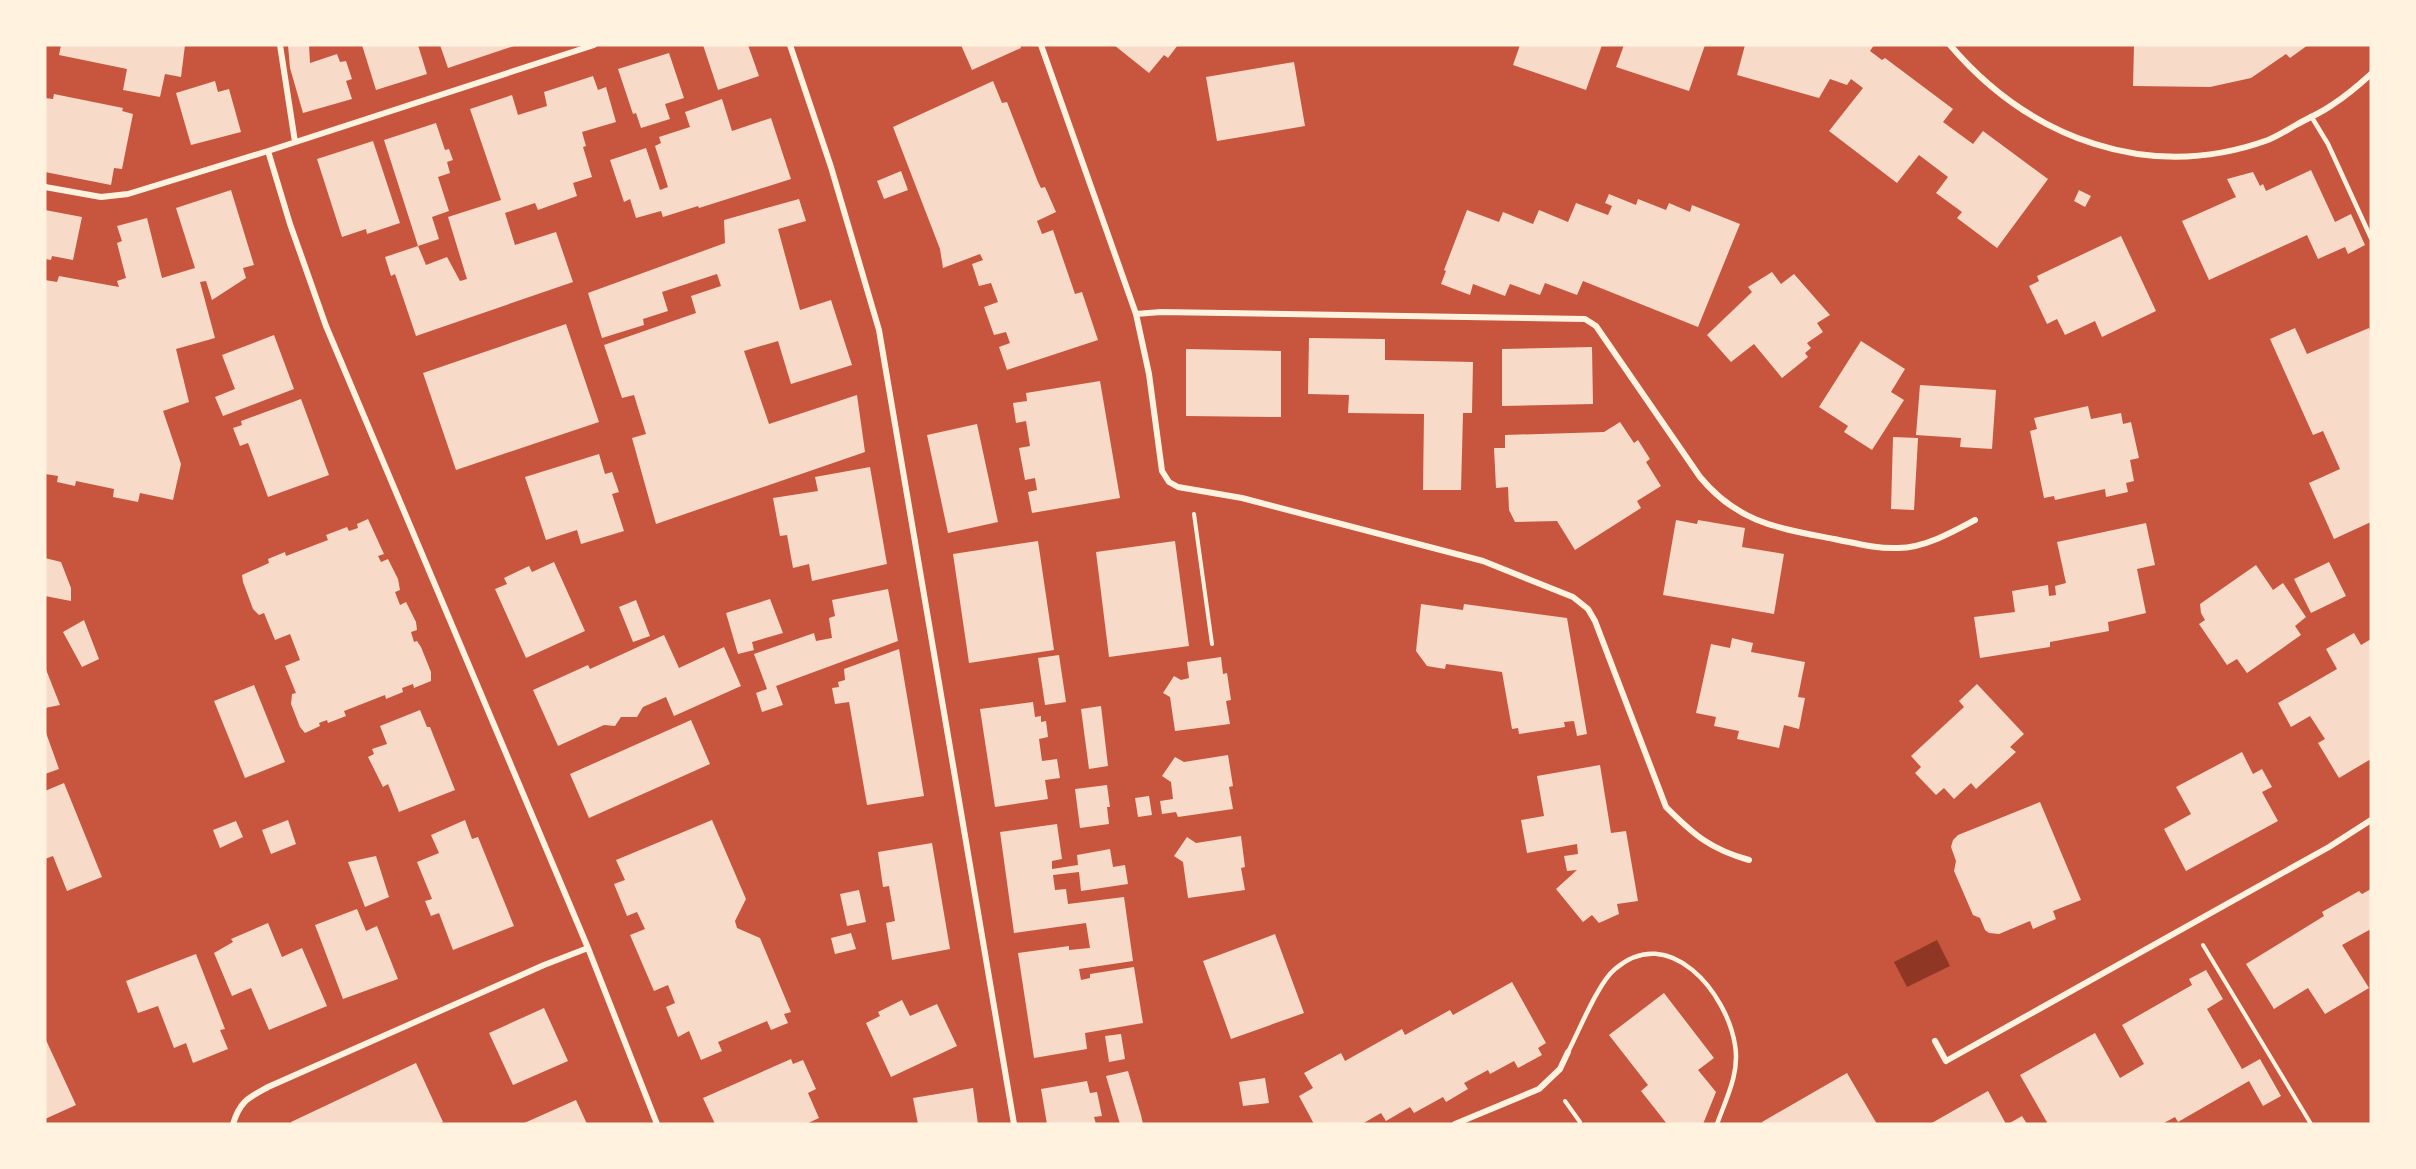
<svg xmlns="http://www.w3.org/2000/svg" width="2416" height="1169" viewBox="0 0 2416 1169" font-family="'Archivo Narrow',sans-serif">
<rect width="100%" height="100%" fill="#c8553d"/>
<path fill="#8f3625" d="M1937,940l13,26 -43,21 -13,-25z"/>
<path fill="#f7dbc8" d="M61,45h124l-4,32 -16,-3 -5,23 -37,-7 4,-21 -68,-14z
M288,45h21l1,18 27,-9 3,8 6,-1 6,18 -6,2 6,18 -49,14 -13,-45z
M362,45h56l9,29 -51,16z
M440,45h77l-69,23z
M703,45h45l11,31 -41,14z
M961,45h59l1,3 -49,22z
M1114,45h64l-10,13 -4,-3 -15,18z
M1520,45h82l-16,45 -73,-25z
M1624,45h81l-16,46 -73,-24z
M1745,45h129l-4,6 12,9 3,-2 68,51 -10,13 30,22 10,-13 65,48 -51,69 -40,-30 5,-6 -26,-19 12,-16 -29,-22 -22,28 -68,-52 34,-43 -12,-9 -4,6 -17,-6 -11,19 -82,-23z
M2134,45h174l-18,13 -4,-4 -35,24 -41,9 -77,-1z
M669,53l15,45 -19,6 5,15 -29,9 -5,-15 -3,1 -15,-45z
M1294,62l11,64 -88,15 -11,-64z
M593,76l5,14 8,-3 10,35 -34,10 4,14 -3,1 9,30 -19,6 4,13 -39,14 -3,-7 -30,10 10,32 41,-13 17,50 -157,54 -21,-62 -4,2 -6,-19 33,-11 -34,-106 52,-17 9,27 4,-1 4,11 -6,2 3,11 -12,4 11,34 -17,6 7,22 -21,7 8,19 21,-8 13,24 7,-2 -19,-62 53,-17 -31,-91 42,-14 6,20 29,-9 -3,-14z
M215,81l3,11 11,-3 12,43 -50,13 -15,-52z
M993,81l9,22 5,-1 31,80 3,6 4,-1 11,25 -19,9 5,13 11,-4 22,64 7,-2 16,48 -91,30 -8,-23 11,-4 -4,-11 -12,3 -10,-28 14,-5 -7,-19 -12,3 -7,-22 11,-4 -3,-6 -37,14 -3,-19 -47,-122z
M54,94l69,14 -1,3 11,3 -11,55 -8,-1 -3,17 -66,-13v-74l8,1z
M722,99l10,32 39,-13 20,61 -92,29 -1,-2 -35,11 -2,-6 -25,7 -6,-19 -6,3 -14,-42 36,-12 14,42 8,-3 -13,-41 6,-3 -2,-6 31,-10 -5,-15z
M373,141l27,82 -33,11 -1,-5 -24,8 -25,-78z
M2311,170l24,52 16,-8 14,31 -17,9 -3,-7 -27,12 -11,-24 -98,45 -27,-59 54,-24 -9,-18 26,-7 7,14 3,-2 3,7z
M901,171l7,19 -24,9 -7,-18z
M231,190l23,75 -11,3 3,10 -34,22 -6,-19 -6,1 15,56 -39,11 13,53 -26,9 18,53 -8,36 -33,-7 -2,9 -25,-5 1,-8 -38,-8 -1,5 -18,-4 1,-6 -13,-2v-194l12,2 2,-6 60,11 -2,-6 9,-3 -9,-35 5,-2 -5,-15 30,-8 15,60 33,-10 -19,-60z
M2079,190l12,6 -6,11 -11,-6z
M1609,194l27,11 2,-6 28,11 3,-7 21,9 2,-7 48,19 -42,103 -115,-46 -6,14 -32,-12 -5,12 -30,-11 -5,12 -32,-12 -3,11 -29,-11 5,-13 -2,-1 23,-60 32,12 4,-10 30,12 6,-14 29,12 8,-19 32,12 4,-9 -7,-3z
M799,199l7,22 -28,8 22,81 31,-10 21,65 -61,19 -13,-43 -34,10 25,73 88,-29 8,57 -209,72 -24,-86 14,-4 -12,-39 -12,3 -18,-53 92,-32 -5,-17 30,-10 -4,-12 -55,18 6,19 -25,8 1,6 -42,13 -14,-45 137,-50 -1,-23z
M45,210l37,7 -9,43 -21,-4 -1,4 -6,-1z
M2121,236l35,75 -54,26 -7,-16 -30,14 -8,-16 -10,5 -18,-38 10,-5 -2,-5z
M1772,272l9,12 13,-10 36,41 -13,8 6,9 -16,11 4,5 -6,5 3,4 -26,21 -28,-34 -23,18 -24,-27 45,-43 -4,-5z
M566,324l33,98 -143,48 -33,-97z
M2295,328l12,26 62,-26 2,5v189l-37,17 -25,-56 31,-14 -17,-38 -10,4 -43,-96z
M274,335l20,54 -71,27 -8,-19 20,-8 -13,-34z
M1309,338l76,1v21l88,2 -1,51h-9l-2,77h-38l1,-76 -76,-1 1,-18 -41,-1z
M1861,341l44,28 -14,23 13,8 -32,50 -28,-18 4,-6 -29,-19z
M1592,347l1,57 -91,2v-57z
M1186,349l95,2v66l-95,-1z
M1100,381l20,117 -88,15 -4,-21 9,-2 -2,-12 -10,2 -6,-32 11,-2 -4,-25 -10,2 -3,-20 14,-2 -1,-8z
M1920,385l76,5 -4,59 -32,-2 1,-9 -45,-3z
M301,399l28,76 -61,22 -20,-54 -8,3 -7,-18 9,-3 -1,-4z
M2088,406l3,13 30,-6 2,11 8,-2 8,36 -9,2 4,21 -8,2 2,9 -22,5 -1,-8 -50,11 -1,-4 -10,2 -14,-67 7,-2 -3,-11z
M1620,422l14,21 4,-3 12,19 -4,3 15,24 -24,15 4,7 -66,42 -18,-29 -42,1 -6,-12 -1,-23 -12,1 -2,-40h11v-13l99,-3z
M977,424l21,98 -50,11 -21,-98z
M1893,437l25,1 -4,72 -23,-1z
M599,454l6,20 7,-2 7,20 -7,2 12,37 -43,13 -4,-14 -31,10 -21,-63z
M870,467l17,97 -75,17 -3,-17 -16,4 -6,-33 -7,1 -7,-38 45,-7 -3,-14z
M368,519l16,35 -6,2 3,6 7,-3 10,20 2,11 -5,2 5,13 6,-3 10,20 1,8 -6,2 3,10 3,-1 4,6 10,25v9l-17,7 -1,-4 -11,4 1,4 -17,7 -1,-4 -41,16 2,5 -18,7 -1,-3 -8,3 1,3 -15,7 -5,-6 -9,-23 1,-10 4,-1 -11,-27 15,-6 -10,-26 -15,6 -11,-27 -5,2 -6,-6 -10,-27 -1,-7 27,-12 -1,-4 17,-7 1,4 42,-16 -2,-5 21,-8 2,4 9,-3 -1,-4z
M1676,520l21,4 1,-4 47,8 -3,19 42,7 -10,60 -111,-19z
M2146,523l9,42 -18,4 9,44 -38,9 1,9 -59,11v5l-70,11 -6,-41 41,-5 -3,-21 36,-6 1,11 7,-1 -1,-9 11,-3 -9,-41z
M1038,541l16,109 -85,13 -16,-109z
M1175,541l14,105 -80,11 -13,-105z
M45,558l16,4 10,26v13l-26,-5z
M554,562l31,69 -59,27 -31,-69 12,-5 -3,-6 25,-12 3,6z
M2329,562l17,34 -35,17 -17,-34z
M2256,565l17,25 10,-7 23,34 -11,9 6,9 -54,38 -10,-14 -10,6 -28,-41 6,-4 -4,-7 -1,-9z
M888,589l10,52 -122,45 7,19 -21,7 -6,-19 11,-4 -13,-35 60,-21 2,8 16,-3 -3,-20 6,-2 -3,-16z
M770,599l13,34 -31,9 2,8 -16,4 -12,-41z
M636,600l14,36 -17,6 -14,-35z
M1421,604l42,6 1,-6 103,14 20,116 -10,2 -3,-15 -10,1 1,5 -46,7 -1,-6 -6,1 -10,-57 -56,-8 -1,5 -18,-3 -11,-15z
M84,620l15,39 -17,8 -19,-35z
M2354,633l7,12 10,-6v120l-32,19 -21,-35 7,-4 -15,-23 -19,11 -13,-24 59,-34 -11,-20z
M664,635l15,33 45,-21 17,39 -67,30 -8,-19 -23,10 -6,10h-16l-6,9 -11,-1 -46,21 -25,-56 55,-25 2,4z
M1732,638l21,5 -2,9 54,10 -7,35 7,1 -6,31 -15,-4 -5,23 -42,-9 2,-8 -25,-5 2,-9 -20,-4 15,-69 19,4z
M899,649l25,147 -57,9 -18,-103 -14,2 -3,-16 7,-1 -1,-5 7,-2 -1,-11z
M1059,655l7,47 -21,3 -7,-47z
M1221,657l2,17 4,-1 4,27 -5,1 4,23 -55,7 -5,-34 -7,-4 11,-17 7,4 8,-2 -2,-16z
M45,667l15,38 -15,3z
M1977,684l47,50 -14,13 6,5 -40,37 -5,-6 -17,16 -10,-11 -8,7 -21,-22 6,-6 -10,-11 53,-49 -5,-6z
M254,685l31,77 -40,16 -31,-77z
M1033,702l2,15 6,-1v6l5,-1 2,16 -9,2 3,22 15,-2 3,19 -15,2 3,19 -53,8 -15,-98z
M1101,706l7,60 -19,3 -8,-60z
M420,710l7,17h3l25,63 -56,22 -11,-28 -5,3 -15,-30 6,-3 -2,-5 15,-5 -7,-18z
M691,720l19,44 -121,54 -19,-44z
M45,730l14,39 -14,5z
M2242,752l11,22 9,-5 10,18 -10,5 16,29 -92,50 -22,-42 27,-15 -15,-27z
M1228,755l5,31 -4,1 4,22 -55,8 -2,-5 -14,2 -2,-13 13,-2 -2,-17 -9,-6 13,-19 9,5z
M1600,765l11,68 15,-2 12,70 -21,3 2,10 -20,9 -7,-8 -9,7 -27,-33 21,-19 -10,1 -3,-15 14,-2 -1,-10 -50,9 -6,-33 23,-4 -7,-40z
M64,783l38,94 -35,14 -14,-35 -8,3v-68z
M1107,785l3,22h-3l2,17 -29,4 -5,-39z
M1149,796l3,19 -14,2 -3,-19z
M2040,802l41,98 -28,11 3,8 -23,10 -3,-8 -31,13 -10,-1 -4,-3 -5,-12 -7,-3 -19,-44 2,-10 -5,-14 2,-7 5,-5z
M288,820l8,24 -25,10 -9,-24z
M465,820l7,19 6,-2 36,89 -61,24 -14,-37 -8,3 -6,-15 7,-2 -15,-37 22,-9 -8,-18z
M712,820l34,79 -11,22 2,7 23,10 31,74 -7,2 4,9 -17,7 -4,-9 -49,21 4,9 -21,9 -12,-29 -11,6 -12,-30 9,-4 -7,-18 -14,6 -24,-56 15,-6 -8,-17 -10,4 -13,-32 11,-4 -9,-20z
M236,821l7,16 -23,11 -7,-18z
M1057,824l5,35 -10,2v8l26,-4 -1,-10 33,-6 3,18 12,-2 3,19 -47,7 -2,-19 -26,3 2,15 11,-1 2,15 56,-7 9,64 -54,8 2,11 9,-2v-4l44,-7 9,56 -58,10 2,16 -53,9 -16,-105 51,-7v4l21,-2 -4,-25 -72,10 -14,-101z
M1241,836l4,31 -4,1 4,22 -57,8 -5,-36 -9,-6 13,-19 9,6z
M932,843l18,106 -58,11 -6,-37 9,-2 -6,-35 -6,1 -5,-35z
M376,856l13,41 -24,10 -17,-45z
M2371,889v40l-29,16 27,43 -44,26 -17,-26 -34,21 -28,-45 78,-48 -2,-4 37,-21 3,3z
M859,890l7,32 -19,4 -7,-32z
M357,909l9,22 11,-5 21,53 -55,20 -28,-74z
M268,923l14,34 20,-9 25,58 -58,24 -18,-42 -19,8 -18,-43 19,-11 -2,-3z
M851,933l5,16 -21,5 -4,-16z
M1275,934l29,79 -73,26 -28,-78z
M196,954l29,75 -5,1 8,19 -35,14 -7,-20 -12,5 -16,-42 -20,7 -12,-32z
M2206,970l17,29 -16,10 35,60 18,-10 21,37 -18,10 -14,-25 -71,41 -3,-5 -13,7h-114l-28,-49 75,-42 25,45 24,-14 -22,-39 70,-40 -3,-6z
M1512,982l34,61 -8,5 4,7 -24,13 -4,-7 -24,13 -2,-4 -24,13 4,6 -22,13 -3,-5 -29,16 -4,-6 -24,14 -5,-8 -19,11h-48l-15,-28 14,-8 -9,-15 37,-20 4,8 57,-32 3,6 45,-25 3,5z
M1664,993l50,65 -16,12 18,22 -13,32h-36l-26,-33 7,-6 -39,-50z
M902,1000l8,16 27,-12 20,42 -66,31 -25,-54 14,-7 -2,-4z
M544,1008l24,53 -55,24 -24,-52z
M1121,1034l4,25 -16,3 -4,-26z
M45,1038l31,67 -31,14z
M791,1059l2,5 10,-4 13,29 -8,4 11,25 -13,6h-91l-12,-26z
M416,1063l27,59 -5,2h-146l-1,-2z
M1128,1071l13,44 2,9h-23l-14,-48z
M1847,1073l30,51h-114l-1,-2z
M1265,1078l4,25 -26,3 -4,-24z
M1087,1081l3,12 7,-1 5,24 -8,1 2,7h-49l-6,-35z
M973,1088l5,36h-60l-5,-26z
M1988,1091l18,33h-76z
M576,1100l11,24h-65z
M2022,1116l5,8h-19z"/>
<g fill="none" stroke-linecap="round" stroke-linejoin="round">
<path stroke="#fff3e0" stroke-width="4" d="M1194,514l18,130
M2203,945l108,179
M1565,1101l15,21"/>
<path stroke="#fff3e0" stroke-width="4.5" d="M2311,116l17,28 43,94
M1568,1052c11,-21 30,-69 47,-83 54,-47 112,24 120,76 5,28 -9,54 -18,79"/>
<path stroke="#fff3e0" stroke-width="6" d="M280,45l15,97
M790,45l41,122 48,163 135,794
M1041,45l95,269 13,60 13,97 7,11 9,5 64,11 241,63 90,36 15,12 7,12 71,186c28,28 44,42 83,53
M1950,45c80,94 199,138 318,95 10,-4 19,-10 28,-15 12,-7 25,-12 36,-20 14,-9 27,-20 39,-31
M268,151l22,73 36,102 262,622 69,176
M45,187l56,10 27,-3 140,-43 326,-106
M1136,314l25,-2 424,7 11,7 104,151c38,46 78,51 134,62 21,4 42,10 64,9 26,0 55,-16 77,-28
M1935,1041l11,20 383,-214 42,-27
M233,1124c7,-23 15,-26 35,-37l276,-122 44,-17
M1455,1124l84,-35 21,-20 8,-17"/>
</g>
<rect width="2416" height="1169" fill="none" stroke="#fff3e0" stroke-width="93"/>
</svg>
